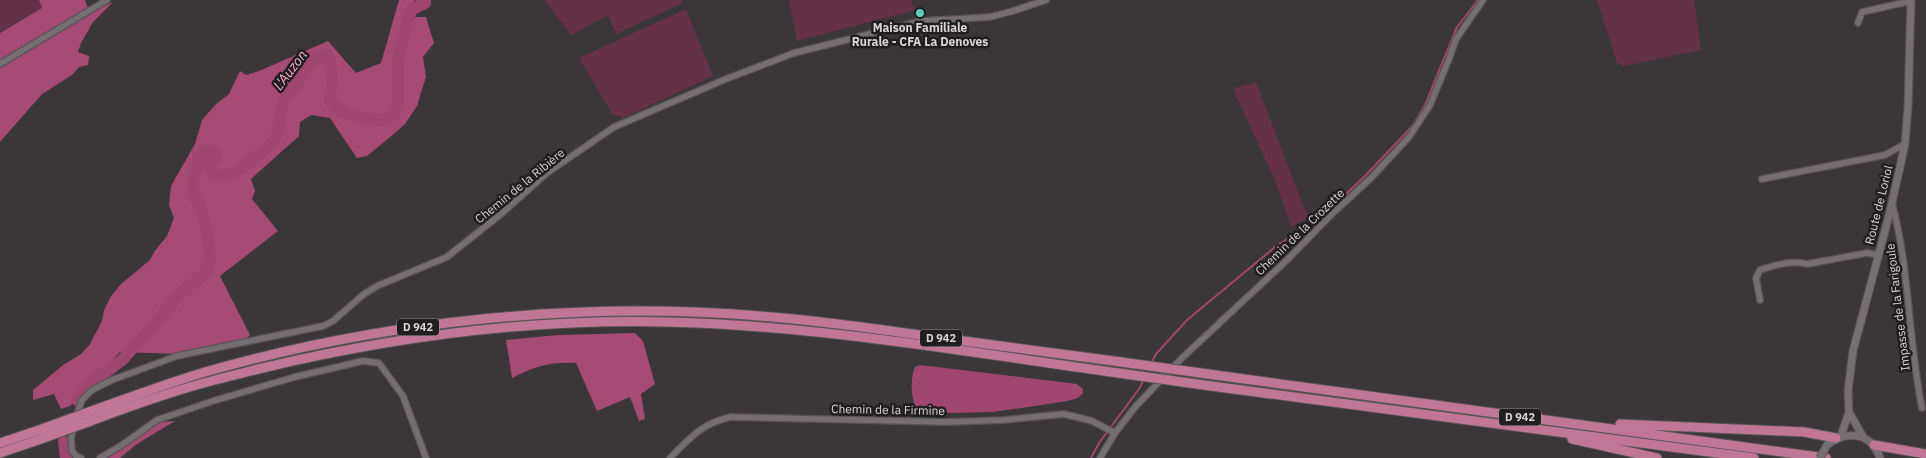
<svg xmlns="http://www.w3.org/2000/svg" width="1926" height="458" viewBox="0 0 1926 458" font-family="'IBM Plex Sans',sans-serif">
<rect width="100%" height="100%" fill="#3b3638"/>
<path fill="#643147" d="M0,0h39l3,8 -42,24z
M544,0h137l2,3 -67,31 -8,-19 -37,20z
M789,0h122l4,10 -118,31z
M1597,0h97l7,50 -77,16 -7,-3z
M686,9l27,67 -90,42 -11,-4 -33,-56z
M1256,82l52,136 -17,9 -15,-44 -43,-94z"/>
<path fill="#a54b74" d="M39,0h46l2,6 5,5 21,-9 -20,20 -12,21 -3,9 11,4 -1,9 -9,2 -7,8 -30,19 -42,48v-109l42,-25z
M399,0h16l-3,17h14l8,26 -11,14 3,20 -9,29 -12,18 -16,14 -22,18 -10,2 -27,-40 -19,-3 -11,7 -1,14 -48,43 4,12 -3,8 26,32 -58,45 30,59 -3,3 -67,16 -60,-2 -50,54 -9,3 -7,-15 -21,6v-10l30,-25 18,-11 9,-10 12,-23 2,-11 7,-14 10,-12 29,-24 4,-8 13,-16 7,-18 -5,-13 2,-19 24,-42 7,-24 14,-16 13,-10 11,-23 6,4 13,-4 69,-30 28,32 25,-10z
M635,333l8,8 12,43 -14,10 4,25 -6,2 -9,-24 -33,14 -21,-48c-26,-1 -40,3 -64,15l-6,-38 52,-5z
M175,421l-38,23 -17,14h-12l52,-36z"/>
<path fill="#a04770" d="M920,365l157,19 6,5v4l-5,5 -10,3 -75,11 -40,1 -34,-2c-9,-8 -9,-33 -4,-44z"/>
<g fill="none" stroke-linecap="round" stroke-linejoin="round">
<path stroke="#a04770" stroke-width="2" d="M1151,364l5,-10 31,-34 88,-73 50,-33 41,-39 36,-38 11,-12 12,-20 32,-78 21,-27
M1091,458l8,-15 40,-54 5,-10"/>
<path stroke="#a04770" stroke-width="12" d="M77,400l10,-14 35,-26 30,-33 26,-31 28,-24 4,-14 -3,-27 -6,-23 -7,-14 -1,-9 1,-10 4,-8v-8l6,-8 10,1 2,6 -6,8v5l3,4c6,0 13,1 19,-1 7,-2 10,-7 16,-11 11,-9 27,-18 30,-33 2,-10 2,-22 6,-31 2,-4 8,-7 10,-11 9,-14 14,-32 33,-33 5,10 5,20 5,30 0,5 -3,11 -2,15 3,8 15,13 22,15 64,21 41,-25 47,-60 2,-15 8,-30 12,-45l14,-7v-3
M64,442l2,16"/>
<defs>
<path id="minor" d="M1858,23l4,-11 49,-11
M0,64l107,-64
M1762,179l123,-24 20,-11
M1892,203c18,67 16,137 30,205
M1760,300l-4,-22 4,-8c14,-5 32,-10 47,-6l60,-11 11,2
M81,458l-5,-2 -4,-5 -1,-13 4,-18 7,-20 10,-10 20,-10 65,-24 146,-30 10,-5 31,-27 13,-8 70,-29 54,-43 46,-41 67,-46 112,-48 68,-26 128,-32 68,-4 23,-6 33,-11
M100,458l22,-13 35,-25 59,-20 79,-23 68,-16 16,2 24,33 23,62
M670,458c20,-20 32,-35 61,-41l215,5 58,-2 60,-6 28,7 23,12
M1100,458l15,-25 21,-27 46,-48 104,-97 47,-48 38,-35 38,-41 21,-32 19,-46 7,-20 27,-39"/>
<path id="tertiary" d="M1849,412l14,25
M1841,436l8,-24 -1,-21 5,-40 37,-139 15,-68 3,-37 3,-107
M1827,445c20,-15 44,-13 53,13"/>
<path id="trunk" d="M1215,375l611,83
M1211,386l543,72
M86,413c39,-14 79,-29 119,-41 179,-51 370,-71 555,-56 56,4 112,12 167,20 65,9 130,17 194,26
M88,422c40,-15 81,-30 123,-41 157,-42 323,-66 487,-58 136,6 271,29 406,48
M1620,424l184,8 32,6
M1572,439l85,19
M0,443l39,-13
M1874,445l52,9
M0,453l41,-14"/>
</defs>
<use href="#minor" stroke="#595456" stroke-width="8"/>
<use href="#tertiary" stroke="#595456" stroke-width="9"/>
<use href="#trunk" stroke="#595456" stroke-width="11"/>
<use href="#minor" stroke="#756f71" stroke-width="5.5"/>
<use href="#tertiary" stroke="#756f71" stroke-width="7"/>
<use href="#trunk" stroke="#c07796" stroke-width="9"/>
<defs>
<path id="tertiary-bridge" d="M1820,458l7,-13"/>
<path id="trunk-bridge" d="M1121,362l94,13
M1104,371l107,15
M39,430l47,-17
M41,439l47,-17"/>
</defs>
<use href="#tertiary-bridge" stroke="#595456" stroke-width="9" stroke-linecap="butt"/>
<use href="#trunk-bridge" stroke="#595456" stroke-width="11" stroke-linecap="butt"/>
<use href="#tertiary-bridge" stroke="#756f71" stroke-width="7"/>
<use href="#trunk-bridge" stroke="#c07796" stroke-width="9"/>
</g>
<circle fill="#5dceb9" stroke="#201e1f" stroke-width="2" cx="920" cy="13" r="5"/>
<g text-anchor="middle" stroke-width="5" stroke-linejoin="round" paint-order="stroke">
<g fill="#201e1f" stroke="#a19d9e" stroke-width="1">
<rect x="397" y="318.5" width="42" height="17" rx="4"/>
<rect x="920" y="329.5" width="42" height="17" rx="4"/>
<rect x="1499" y="408.5" width="42" height="17" rx="4"/>
</g>
<g font-size="11" font-weight="bold" fill="#d8d4d5">
<text x="418" y="331">D 942</text>
<text x="941" y="342">D 942</text>
<text x="1520" y="421">D 942</text>
</g>
<g font-size="12" font-weight="bold" fill="#d8d4d5" stroke="#201e1f">
<text x="920" y="32">Maison Familiale<tspan x="920" dy="14">Rurale - CFA La Denoves</tspan></text>
</g>
<g font-size="12" fill="#d8d4d5" stroke="#201e1f">
<text transform="translate(520 186) rotate(-39)" y="4">Chemin de la Ribière</text>
<text transform="translate(1879 205) rotate(-76)" y="4">Route de Loriol</text>
<text transform="translate(1300 232) rotate(-44)" y="4">Chemin de la Crozette</text>
<text transform="translate(1898 307) rotate(-97)" y="4">Impasse de la Farigoule</text>
<text transform="translate(888 410) rotate(1)" y="4">Chemin de la Firmine</text>
</g>
<g font-size="14" font-style="italic" fill="#fab0cd" stroke="#201e1f">
<text transform="translate(290 70) rotate(-53)" y="5">L'Auzon</text>
</g>
</g>
</svg>
